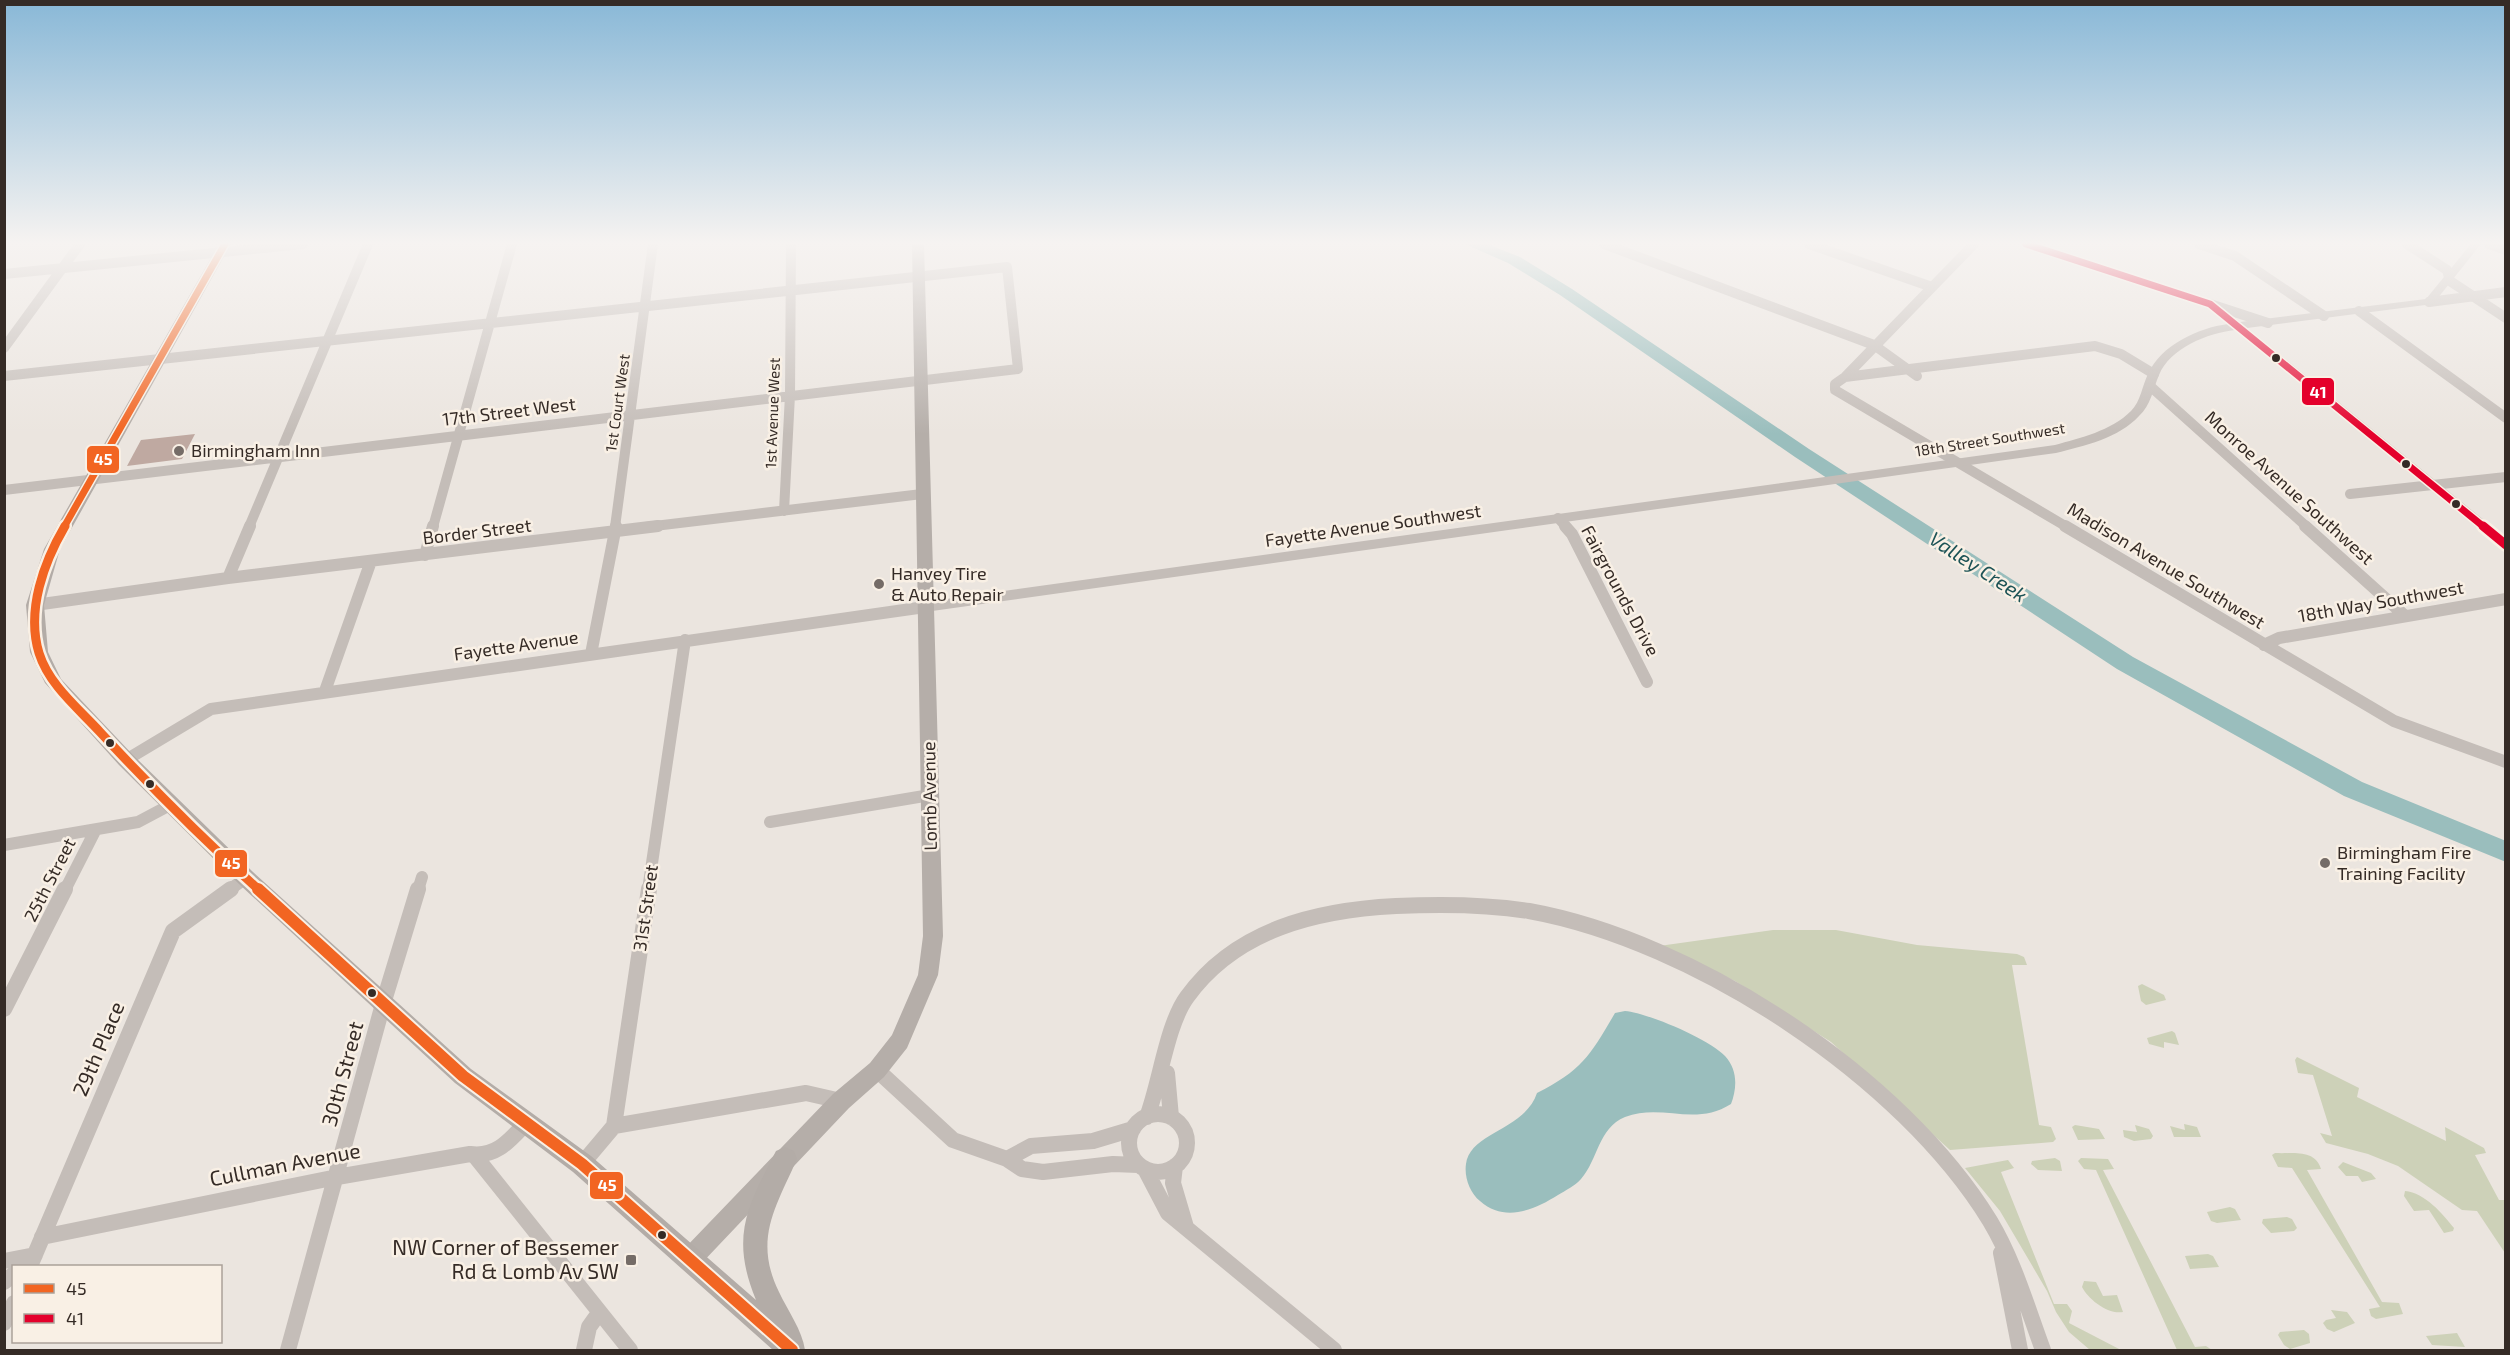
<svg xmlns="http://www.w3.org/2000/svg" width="2510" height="1355" viewBox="0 0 2510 1355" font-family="'Exo 2',sans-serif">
<rect width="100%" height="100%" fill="#ebe5df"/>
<path fill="#cdd1b8" d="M1773,930h63l81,15 100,9 7,3 3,8h-15l27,160 12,2 5,12 -3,3 -103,8 -119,-108 -96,-61 -76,-35z
M2142,984l22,11 2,5 -20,5 -5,-4 -3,-15z
M2172,1031l3,2 4,12 -15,-3v6l-15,-4 -2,-6z
M2297,1057l62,31 -2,9 89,44 -1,-14 39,21 2,5 -11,2 24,45h6v53l-28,-42 -15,-1 -64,-44 -30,-12 -42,-11 -6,-10 12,3 -19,-61 -15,-2 -3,-13z
M2184,1124l13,3 4,10h-27l-4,-11 15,4z
M2075,1125l24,4 6,10 -27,1 -6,-13z
M2135,1125l14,4 4,7 -2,3 -17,2 -10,-4 -1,-7 14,2z
M2275,1153c18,1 40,-4 46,16l-14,1 75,132 17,1 4,11 -27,5 -5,-3 -2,-7 11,-2 -88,-139 -14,-1 -6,-12z
M2055,1158l5,3 2,10 -24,-1 -7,-6 1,-3z
M2081,1158l27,1 6,10 -11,1 92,177 11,-1 6,4h-50h15l-81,-180 -12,-1 -6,-8z
M2008,1160l6,8 -13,4 53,132h13l5,7 -3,12 52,27h-31l-21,-18 -13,-20 -9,-21 -47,-80 -35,-43z
M2343,1162l28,11 5,6 -14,3 -4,-6h-12l-8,-9z
M2405,1191c20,2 37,22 49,37l-1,3 -9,2 -15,-23 -15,1 -10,-15z
M2230,1207l5,2 6,11 -24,3 -6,-2 -4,-9z
M2287,1217l5,2 5,9 -3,3 -23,2 -9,-10 1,-4z
M2208,1254l5,2 6,11 -29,2 -5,-13z
M2084,1281l12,1 7,14 14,-1 6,17c-15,3 -35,-13 -41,-25z
M2331,1310l16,2 8,11 -21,9 -7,-3 -4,-6 3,-3 10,-2z
M2304,1330l5,4 1,9 -20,6 -6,-4 -6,-10 2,-3z
M2457,1333l8,14 -33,-2 -6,-9z"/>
<path fill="#9abebd" d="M1625,1011c23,2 84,28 100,45 13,14 12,32 6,48 -36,23 -69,-1 -106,13 -27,11 -27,43 -44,62 -6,7 -15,11 -23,16 -24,15 -53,28 -78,6 -10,-8 -16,-24 -14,-37 4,-32 59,-34 71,-71 45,-23 53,-37 78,-80z"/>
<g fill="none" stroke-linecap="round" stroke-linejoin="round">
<path fill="#9abebd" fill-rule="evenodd" d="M1465,244h22l33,13 52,32 237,160 324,208 229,125 144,59v21l-162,-66 -227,-127 -322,-212 -235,-162 -52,-32z"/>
</g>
<path fill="#bfa9a1" d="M195,434l-13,25 -55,7 14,-26z"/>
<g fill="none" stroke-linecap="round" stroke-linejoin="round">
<path stroke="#c4bdb8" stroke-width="10" d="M1604,244l270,101 43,31
M1809,244l123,43
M1974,244l-129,133 -10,7v6l232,137
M2199,244l36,12 89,60
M2407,244l40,26 3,11 56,37
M2489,244l17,6
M4,274l299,-30
M2429,302l77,-10
M2210,304l58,19
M2359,311l147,107
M4,348l76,-104
M4,376l1003,-109 11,102 -1014,121
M1845,377l250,-31 26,8 33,20
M2150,386l157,141
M2350,494l156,-17
M784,511l6,-116 1,-151
M1558,518l8,9
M249,527l119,-283
M433,527l79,-283
M615,527l38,-283
M646,527l276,-33"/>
<path stroke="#c4bdb8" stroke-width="12" d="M1565,526l7,8 75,148
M2065,526l329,195 112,41
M2305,526l99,89
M425,555l8,-29
M228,578l22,-52
M35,605l193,-27 430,-52
M2264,645l15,-7 227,-39
M591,654l25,-128
M325,691l46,-130
M126,760l85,-51 714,-102
M770,822l160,-27
M4,845l134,-23 32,-17
M65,890l30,-59
M229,890l17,-12
M418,890l4,-13
M648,890l37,-250"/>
<path stroke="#c4bdb8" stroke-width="16" d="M4,1009l61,-120
M877,1070l76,70 54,19 15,10 21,3 70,-8 25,1
M1167,1073l4,44
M1129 1143a29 29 0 1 1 58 0a29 29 0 1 1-58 0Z
M1147,1117c13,-34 20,-93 40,-120 49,-68 130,-87 209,-91 44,-2 89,-2 133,5 166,30 373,166 461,310 24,40 37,86 53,129
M614,1126l192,-33 35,8
M475,1156l155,194
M1007,1159l24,-13 62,-5 40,-12
M582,1164l32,-38 35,-237
M1175,1166l-2,17 13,44
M1145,1169l23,44 166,137
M42,1237l295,-60 133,-23c26,4 40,-14 56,-31
M2001,1253l19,97
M4,1261l31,-6
M30,1266l143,-335 58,-42
M4,1282l10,-8
M4,1323l10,-20
M288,1350l95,-346 35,-115
M584,1350l5,-23 10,-14"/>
<path fill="#c4bdb8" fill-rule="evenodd" d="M2021,244h15l178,58 26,20 186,-23 45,-55h10l-48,60 -186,24 259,210v11l-271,-219c-27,3 -65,18 -76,45 -6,14 -8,30 -20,41 -20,22 -55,30 -83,37l-1131,159 -7,-5 7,-5 1130,-157c25,-7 56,-14 76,-34 10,-10 11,-25 17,-37 13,-29 50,-46 80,-50l-22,-18z"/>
<path fill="#b5aea9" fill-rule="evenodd" d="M912,244h12l19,692 -5,39 -31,73 -23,29 -35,31 -150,158 -8,4 -8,-4 -4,-8 4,-8 150,-156 37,-31 22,-28 26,-60 5,-39z"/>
<path fill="#b3aca7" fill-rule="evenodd" d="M219,244h12l-171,305 -16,56 4,47 13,27 72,76 120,117 218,197 120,87 165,144c-26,-63 -9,-93 20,-149l9,-4 9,4 3,8c-21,48 -44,80 -18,133 9,19 23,38 26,58h-32l-200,-178 -118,-89 -216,-199 -120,-119 -74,-82 -15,-31 -4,-47 18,-56z"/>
<defs>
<path id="bus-1-far2" d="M64,527l161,-283"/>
<path id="bus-1-far1" d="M65,526c-21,36 -39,84 -26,127 10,32 39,55 61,79 51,55 104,108 159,158"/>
<path id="bus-1" d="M258,889l205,187 119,88 210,186"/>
<path id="bus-2-far1" d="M2026,244l184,60 274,223"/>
<path id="bus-2" d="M2483,526l23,19"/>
</defs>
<use href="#bus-1-far2" stroke="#f9f0e5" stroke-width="10"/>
<use href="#bus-1-far1" stroke="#f9f0e5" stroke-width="14"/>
<use href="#bus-1" stroke="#f9f0e5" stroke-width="16"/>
<use href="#bus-2-far1" stroke="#f9f0e5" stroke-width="10"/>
<use href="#bus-2" stroke="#f9f0e5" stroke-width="14"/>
<use href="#bus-1-far2" stroke="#f26522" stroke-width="7"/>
<use href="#bus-1-far1" stroke="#f26522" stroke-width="9"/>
<use href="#bus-1" stroke="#f26522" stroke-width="12"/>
<use href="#bus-2-far1" stroke="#e4002b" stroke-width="7"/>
<use href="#bus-2" stroke="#e4002b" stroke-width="9"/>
</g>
<linearGradient id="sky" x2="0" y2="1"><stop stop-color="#89b8d7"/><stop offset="0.56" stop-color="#f6f3f1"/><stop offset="1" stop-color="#f6f3f1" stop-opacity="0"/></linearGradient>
<rect width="2510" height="434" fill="url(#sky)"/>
<g fill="#352b26" stroke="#f9f0e5" stroke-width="2">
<circle cx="2276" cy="358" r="5"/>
<circle cx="2406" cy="464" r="5"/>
<circle cx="2456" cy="504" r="5"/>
<circle cx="110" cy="743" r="5"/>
<circle cx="150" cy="784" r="5"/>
<circle cx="372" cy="993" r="5"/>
<circle cx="662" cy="1235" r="5"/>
</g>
<g fill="#756c67" stroke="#f9f0e5" stroke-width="2">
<circle cx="179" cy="451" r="6"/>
<circle cx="879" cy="584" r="6"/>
<circle cx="2325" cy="863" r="6"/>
<rect x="625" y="1254" width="12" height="12" rx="3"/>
</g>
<g text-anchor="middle" stroke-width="5" stroke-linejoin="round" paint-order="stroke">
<g font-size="15" fill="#352b26" stroke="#f9f0e5">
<text transform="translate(618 403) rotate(-82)" y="5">1st Court West</text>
<text transform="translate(773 413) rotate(-88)" y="5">1st Avenue West</text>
<text transform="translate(1990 440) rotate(-9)" y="5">18th Street Southwest</text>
</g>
<g font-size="18" fill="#352b26" stroke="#f9f0e5">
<text transform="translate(509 412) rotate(-7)" y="6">17th Street West</text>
<text transform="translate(2289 488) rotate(42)" y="6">Monroe Avenue Southwest</text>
<text transform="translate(1373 526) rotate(-8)" y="6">Fayette Avenue Southwest</text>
<text transform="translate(477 532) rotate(-7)" y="6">Border Street</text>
<text transform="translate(2166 566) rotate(31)" y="6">Madison Avenue Southwest</text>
<text transform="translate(1620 591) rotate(62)" y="6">Fairgrounds Drive</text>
<text transform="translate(2381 602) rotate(-10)" y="6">18th Way Southwest</text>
<text transform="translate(516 646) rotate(-8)" y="6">Fayette Avenue</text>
<text transform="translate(930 796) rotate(-91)" y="6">Lomb Avenue</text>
<text transform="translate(50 880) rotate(-63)" y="6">25th Street</text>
<text transform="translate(646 908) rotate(-82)" y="6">31st Street</text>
</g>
<g font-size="18" fill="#352b26" stroke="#f9f0e5" text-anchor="start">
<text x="191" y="457">Birmingham Inn</text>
<text x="891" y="580">Hanvey Tire<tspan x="891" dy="21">&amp; Auto Repair</tspan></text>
<text x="2337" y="859">Birmingham Fire<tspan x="2337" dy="21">Training Facility</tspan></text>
</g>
<g font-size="20" font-style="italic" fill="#1c5356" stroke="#f9f0e5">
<text transform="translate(1978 567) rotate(33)" y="7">Valley Creek</text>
</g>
<g font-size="21" fill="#352b26" stroke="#f9f0e5">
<text transform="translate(99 1049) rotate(-67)" y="7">29th Place</text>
<text transform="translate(343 1074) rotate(-75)" y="7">30th Street</text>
<text transform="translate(285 1165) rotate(-11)" y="7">Cullman Avenue</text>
</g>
<g font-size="21" fill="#352b26" stroke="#f9f0e5" text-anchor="end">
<text x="619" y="1255">NW Corner of Bessemer<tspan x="619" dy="24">Rd &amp; Lomb Av SW</tspan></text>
</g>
</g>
<g stroke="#f9f0e5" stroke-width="2">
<rect x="2301" y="377" width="34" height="29" rx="6" fill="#e4002b"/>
<rect x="86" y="445" width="34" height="29" rx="6" fill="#f26522"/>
<rect x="214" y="849" width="34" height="29" rx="6" fill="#f26522"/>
<rect x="589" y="1171" width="35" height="29" rx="6" fill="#f26522"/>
</g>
<g font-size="16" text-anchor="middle" font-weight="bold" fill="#fff">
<text x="2318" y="398">41</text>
<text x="103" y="465">45</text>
<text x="231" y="869">45</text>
<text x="607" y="1191">45</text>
</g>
<rect width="2510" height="1355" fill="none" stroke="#352b26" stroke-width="12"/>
<rect x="12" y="1265" width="210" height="78" fill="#f9f0e5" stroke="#aba199" stroke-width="1.5"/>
<rect x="24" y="1284" width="30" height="9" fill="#f26522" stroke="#aba199" stroke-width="1.5"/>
<text x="66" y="1295" font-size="18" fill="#352b26">45</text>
<rect x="24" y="1314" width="30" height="9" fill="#e4002b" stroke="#aba199" stroke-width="1.5"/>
<text x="66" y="1325" font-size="18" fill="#352b26">41</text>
</svg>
